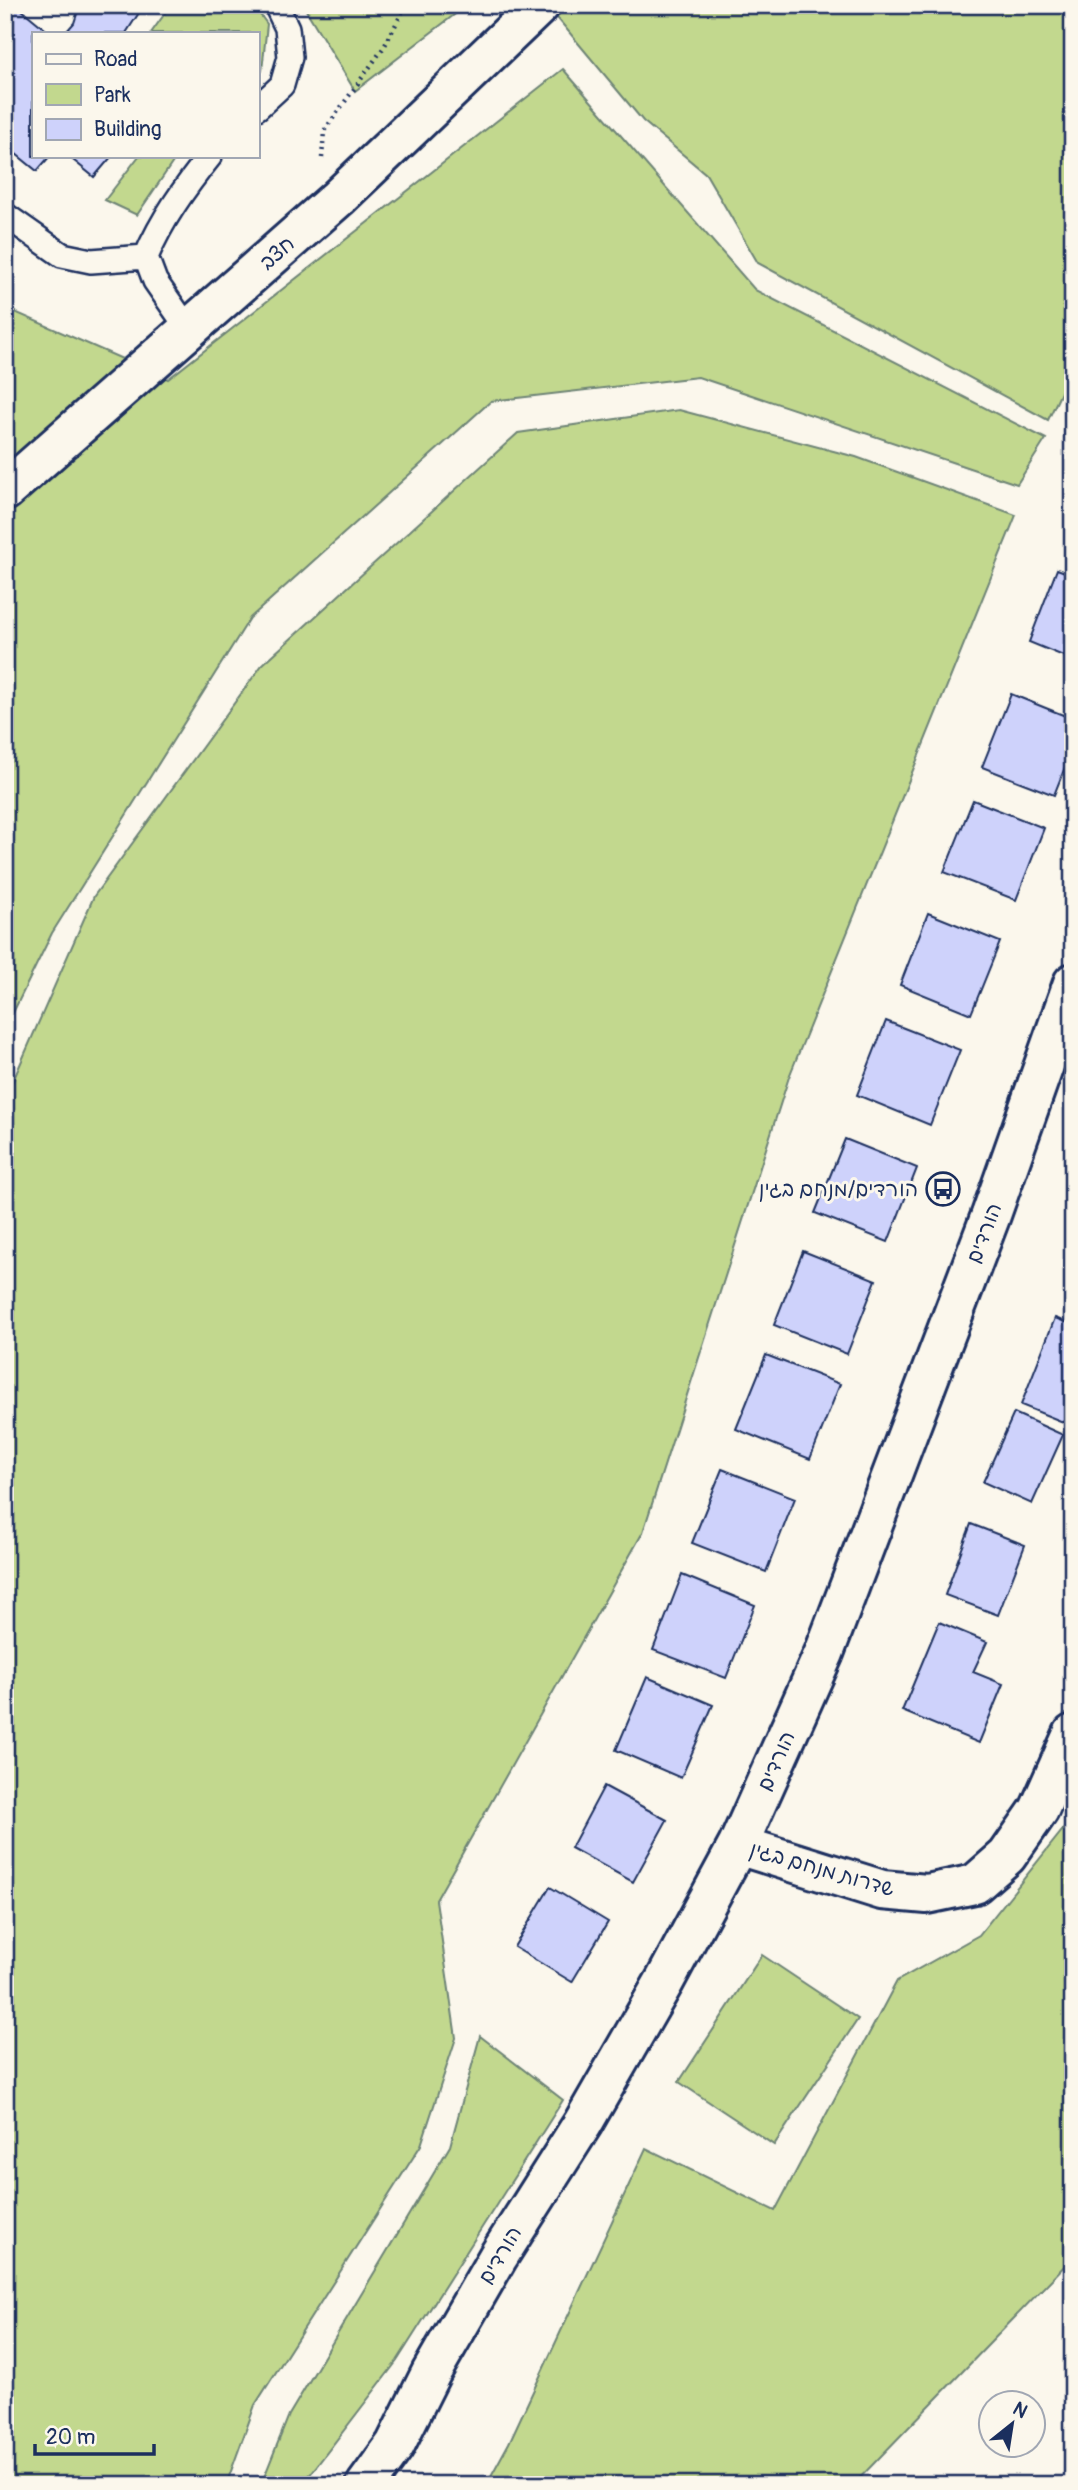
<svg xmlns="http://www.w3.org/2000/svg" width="1078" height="2490" viewBox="0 0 1078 2490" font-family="Pangolin,'Playpen Sans Hebrew',sans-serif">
<rect width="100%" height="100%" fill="#fbf7ec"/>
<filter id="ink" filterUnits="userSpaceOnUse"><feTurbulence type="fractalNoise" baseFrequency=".0143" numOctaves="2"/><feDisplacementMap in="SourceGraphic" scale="14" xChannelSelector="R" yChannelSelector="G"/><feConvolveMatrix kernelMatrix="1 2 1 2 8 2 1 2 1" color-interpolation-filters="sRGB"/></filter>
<g filter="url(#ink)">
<path fill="#c2d88e" stroke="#6e8476" stroke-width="2" d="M171,5h82l14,19 -5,47 -5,4v-42h-106z
M303,5h164l-112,86z
M541,5h532v362l-25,53 -290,-157 -52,-89 -63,-53 -89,-107z
M563,69l192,221 291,149 -29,45 -319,-107 -207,24 -241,217 -198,315 -47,96v-714l8,-4 155,68z
M139,156h38l-40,59 -32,-15z
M679,410l177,47 160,58 -227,562 -146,455 -207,368 20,138 -35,107 -166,260 -29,80h-221v-1386l89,-203 168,-231 256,-232z
M1073,1817v440l-220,228h-367l23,-42 137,-295 129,63 122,-230 82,-46z
M762,1955l96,64 -84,126 -95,-63z
M480,2036l83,64 -166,261 -95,124h-41l28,-70 161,-269z"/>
<path fill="#ced2fb" stroke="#1b2f5e" stroke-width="2" d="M16,5l34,28h-17v123h17l-13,15 -32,-26v-139z
M80,5h64l-18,28h-61l9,-10z
M68,156h44l-18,21z
M1057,569l16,6v85l-44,-18z
M1011,694l62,25v28l-19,48 -72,-28z
M973,800l71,28 -28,72 -72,-28z
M928,913l72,29 -29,72 -71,-29z
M886,1021l74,29 -30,75 -73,-30z
M845,1139l72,29 -29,74 -73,-29z
M803,1251l73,29 -29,74 -73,-29z
M1055,1318l18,7v101l-52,-21z
M766,1355l74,29 -30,75 -74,-30z
M1014,1413l49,22 -31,69 -49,-22z
M722,1469l73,29 -29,74 -74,-29z
M971,1524l54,21 -27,70 -53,-20z
M682,1575l73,30 -29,73 -73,-28z
M939,1622l48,20 -14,30 30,12 -24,59 -77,-32z
M647,1677l66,28 -32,73 -65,-28z
M604,1786l63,34 -34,62 -62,-34z
M550,1887l58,35 -36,60 -58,-35z"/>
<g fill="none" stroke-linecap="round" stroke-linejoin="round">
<defs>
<path id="service" d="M257,108l25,-23 8,-28 -3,-29 -11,-23
M5,215l57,40 29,6 55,-4
M189,330l-34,-49 -9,-24c16,-38 39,-70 64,-101"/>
<path id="minor" d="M5,491l333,-293 202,-193"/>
<path id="tertiary" d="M738,1845l144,45 45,4 48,-10 32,-28 32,-46 34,-76
M366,2485l29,-40 36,-72 67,-116 85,-134 81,-141 74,-137 86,-192 167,-438 82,-232"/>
</defs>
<use href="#service" stroke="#1b2f5e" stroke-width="28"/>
<use href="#minor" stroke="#1b2f5e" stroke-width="44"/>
<use href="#tertiary" stroke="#1b2f5e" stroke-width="44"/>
<path stroke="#1b2f5e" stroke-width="4.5" stroke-dasharray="2 5" stroke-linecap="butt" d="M322,158l2,-27 60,-84 22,-42"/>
<use href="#service" stroke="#fbf7ec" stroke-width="23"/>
<use href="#minor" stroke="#fbf7ec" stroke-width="38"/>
<use href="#tertiary" stroke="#fbf7ec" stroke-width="38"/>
</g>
</g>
<defs>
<symbol id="bus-ring" viewBox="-11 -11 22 22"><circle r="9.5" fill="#fbf7ec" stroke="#1b2f5e" stroke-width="1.5"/><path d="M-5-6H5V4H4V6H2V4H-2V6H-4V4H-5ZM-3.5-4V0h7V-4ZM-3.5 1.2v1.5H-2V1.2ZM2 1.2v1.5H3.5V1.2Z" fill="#1b2f5e"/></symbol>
</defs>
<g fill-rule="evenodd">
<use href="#bus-ring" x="924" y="1170" width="38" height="38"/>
</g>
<g text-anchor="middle" stroke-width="6" stroke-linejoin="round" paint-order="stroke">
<g font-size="21" fill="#1b2f5e" stroke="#fbf7ec">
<text transform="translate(277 253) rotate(-41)" y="7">חצב</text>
<text transform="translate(984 1233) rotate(-69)" y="7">הורדים</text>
<text transform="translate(776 1761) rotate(-66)" y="7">הורדים</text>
<text transform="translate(822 1869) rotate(16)" y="7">שדרות מנחם בגין</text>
<text transform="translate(500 2255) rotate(-59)" y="7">הורדים</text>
</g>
<g font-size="21" fill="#1b2f5e" stroke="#fbf7ec" text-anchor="end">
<text x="918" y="1196">הורדים/מנחם בגין</text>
</g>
</g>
<rect width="1078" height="2490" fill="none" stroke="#fbf7ec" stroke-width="28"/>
<rect x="14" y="14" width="1050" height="2462" fill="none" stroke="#1b2f5e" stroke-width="2.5" filter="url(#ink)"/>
<rect x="32" y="32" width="228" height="126" fill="#fbf7ec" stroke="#a1a7b3" stroke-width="2"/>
<rect x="46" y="54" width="35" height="10" fill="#fbf7ec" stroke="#a1a7b3" stroke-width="2"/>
<text x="94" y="66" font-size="21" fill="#1b2f5e">Road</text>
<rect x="46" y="84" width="35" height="21" fill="#c2d88e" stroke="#a1a7b3" stroke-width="2"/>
<text x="94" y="102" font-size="21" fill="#1b2f5e">Park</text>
<rect x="46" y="119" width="35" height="21" fill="#ced2fb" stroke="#a1a7b3" stroke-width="2"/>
<text x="94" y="136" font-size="21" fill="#1b2f5e">Building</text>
<g transform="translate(1012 2424) rotate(30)"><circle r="33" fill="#fbf7ec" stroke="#a1a7b3" stroke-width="2"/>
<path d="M0-5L12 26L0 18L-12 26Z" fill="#1b2f5e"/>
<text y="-10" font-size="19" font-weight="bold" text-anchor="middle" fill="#1b2f5e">N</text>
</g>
<path d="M35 2444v10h119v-10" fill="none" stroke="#1b2f5e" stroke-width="3.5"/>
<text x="46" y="2444" font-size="21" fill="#1b2f5e" stroke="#fbf7ec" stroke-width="5" paint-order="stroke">20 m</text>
</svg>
